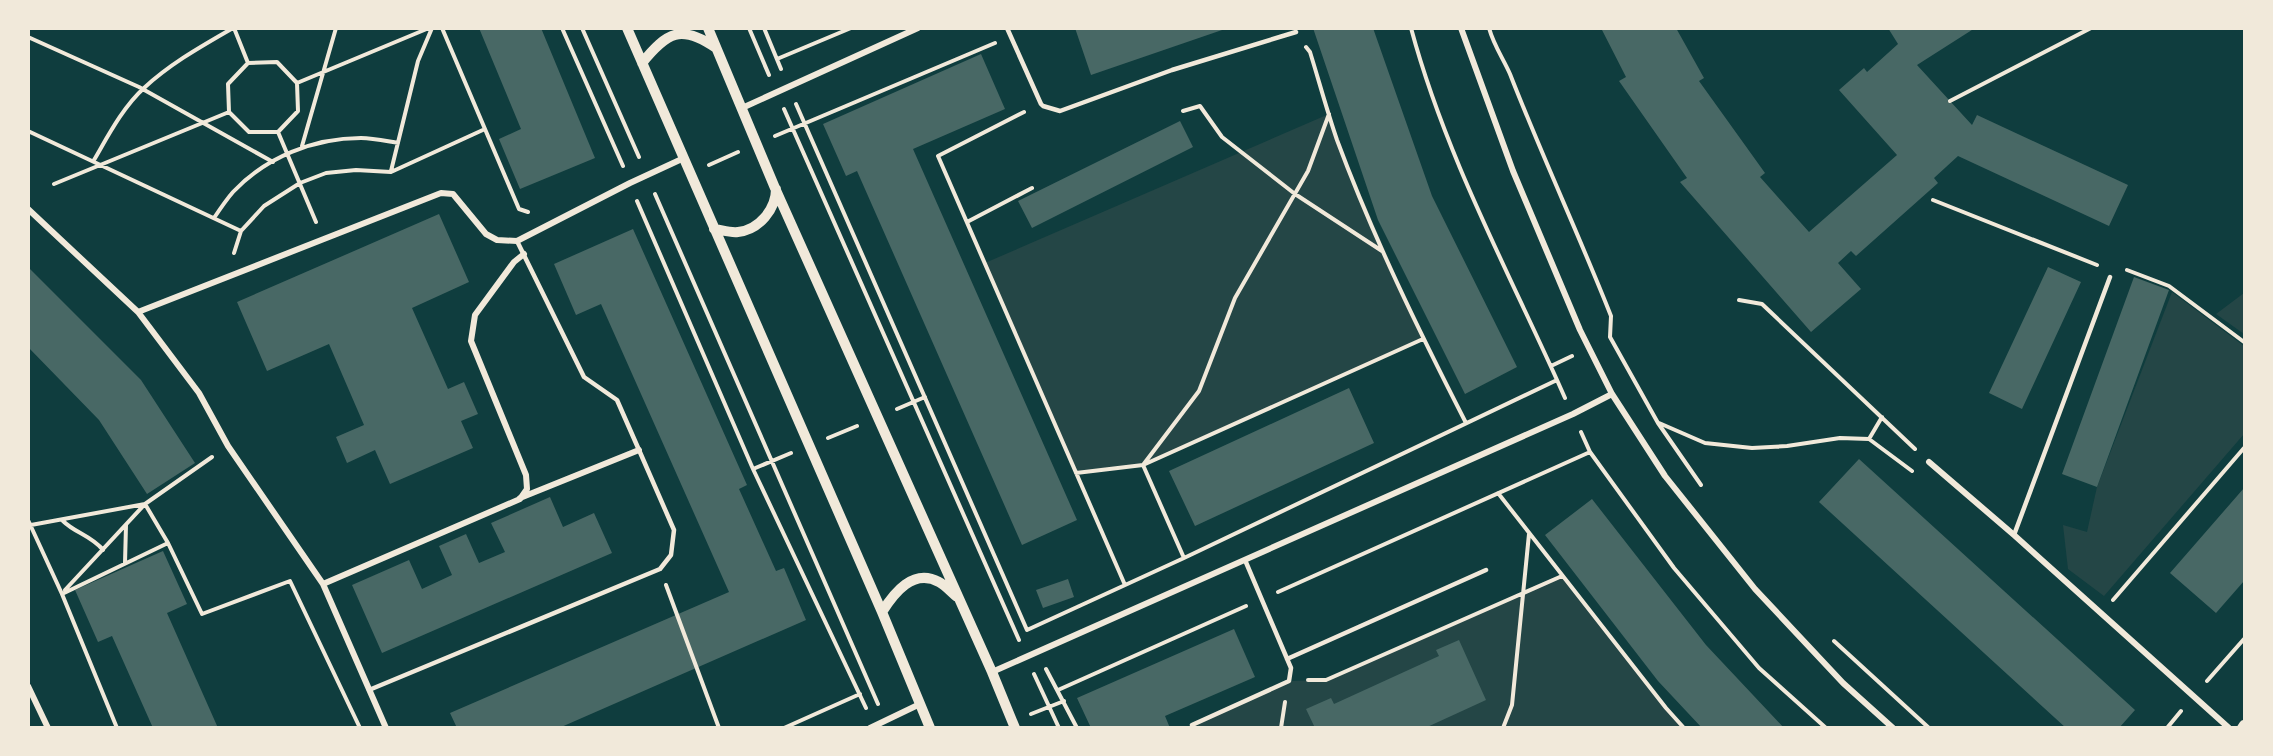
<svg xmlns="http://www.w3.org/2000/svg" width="2273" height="756" viewBox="0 0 2273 756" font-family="'Nunito Sans',sans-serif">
<rect width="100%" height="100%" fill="#0f3d3e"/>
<path fill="#244646" d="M1329,114l8,25 86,200 -280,126 -67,8 -91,-210z
M2172,292l72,54v88l-140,162 -36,-27 -5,-44 24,7 10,-45z
M2244,293v41l-28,-20z
M1562,576l104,132 20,20h-494v-3l97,-44 37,-1z"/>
<path fill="#486865" d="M479,28h62l54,130 -75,31 -21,-50 22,-10z
M1075,28h150v1l-134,46z
M1313,28h60l59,168 85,171 -52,27 -87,-174z
M1601,28h75l28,50 -5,3 66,92 -5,4 49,55 88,-77 -58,-65 25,-22 3,4 31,-28 -10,-16h87l-58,37 55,60 5,-10 151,70 -19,41 -151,-70 -24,22 4,5 -82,73 -5,-5 -13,12 23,26 -50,43 -131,-150 7,-4 -68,-97 7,-4z
M981,54l24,55 -92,40 164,371 -55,25 -165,-374 -11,5 -23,-52z
M1180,121l13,26 -161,81 -14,-27z
M439,214l30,68 -57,26 36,81 16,-7 14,32 -17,7 12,27 -83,36 -15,-34 -28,13 -11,-26 28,-12 -35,-81 -62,27 -30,-69z
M633,229l114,256 -8,4 37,82 8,-3 22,52 -247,108h-102l-7,-15 279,-121 -128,-288 -25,11 -22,-51z
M28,267l113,113 54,83 -48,31 -48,-74 -71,-73z
M2048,267l33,15 -59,127 -33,-16z
M2134,277l35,13 -72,197 -35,-13z
M1349,388l25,55 -179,83 -26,-55z
M1859,459l276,251 -16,18h-53l-247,-226z
M2244,488v93l-28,32 -46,-40z
M550,497l13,30 31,-14 18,40 -230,100 -30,-68 57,-25 13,29 30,-14 -13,-29 27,-12 13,29 26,-11 -14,-29z
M1592,499l114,146 78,83h-82l-44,-47 -113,-146z
M163,551l24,53 -20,9 51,115h-65l-41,-92 -14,6 -23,-52z
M1068,579l6,18 -31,11 -7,-18z
M1234,629l21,48 -90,39 5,12h-79l-14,-30z
M1459,640l27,60 -61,28h-110l-9,-19 25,-11 3,6 105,-48 -3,-6z"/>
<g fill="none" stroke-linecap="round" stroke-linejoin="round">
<path stroke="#f1e9da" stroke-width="4" d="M234,28l14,35
M442,28l77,181 9,3
M562,28l61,138
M582,28l57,129
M749,28l20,47
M764,28l17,41
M1489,28c5,18 14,30 21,46 32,82 69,161 101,242l-1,21 48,86 43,62
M28,37l111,50 134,75
M1306,47l4,5c9,29 17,59 27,88 36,97 82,191 129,283
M777,59l74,-31
M277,62l20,21 1,28 -20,21h-29l-20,-20 -1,-28 20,-21z
M297,83l132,-55
M1950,101l141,-73
M796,104l231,526
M784,109l235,531
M1183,111l17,-5 22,31 73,57 87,57
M1024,112l-86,44 187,429
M28,131l213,100
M278,132l38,90
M775,136l220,-93
M302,146l34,-118
M94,160c14,-24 29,-53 50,-72 27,-25 58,-42 89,-60
M709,165l29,-13
M391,171l27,-110 14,-33
M54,184l175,-72
M655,194l223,510
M1933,200l164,65
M637,201l116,268 113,239
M214,218c6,-9 12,-18 19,-26 33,-35 81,-54 128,-54 12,0 25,3 37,5
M967,222l65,-34
M234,253l7,-22 23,-25 36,-23 26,-10 30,-3 35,2 94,-43
M2127,270l42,16 75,56
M1739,300l23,4 153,145
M1551,366l21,-10
M1557,380l8,18
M897,409l28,-12
M1659,423l46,20 47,5 35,-2 53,-8 29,1 43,32
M1581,432l9,20
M828,438l29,-12
M1869,439l13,-22
M753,469l38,-16
M1076,473l67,-8 280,-126
M1498,493l168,215 18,20
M28,520l34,74 55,134
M63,521c12,12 29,15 40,29
M31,525l114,-21 23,39
M1184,558l-41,-93 56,-74 36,-93 73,-127 21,-57
M125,563l1,-38
M666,585l53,143
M65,590l80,-86 67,-47
M1278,592l312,-140 84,116 85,100 67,60
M62,594l106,-51 34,71 88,-33 70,147
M2113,600l131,-152
M1027,630l157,-72 373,-178c-52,-115 -113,-229 -146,-352
M1834,641l95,87
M1046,669l31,59
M1034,674l25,54
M1308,680h18l236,-104
M2207,681l37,-42
M1058,690l188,-84
M1031,714l33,-13
M784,728l76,-34
M1281,728l4,-26
M1503,728l9,-23 17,-171
M2167,728l14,-17"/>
<path stroke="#f1e9da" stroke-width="4.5" d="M1007,28l34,76 2,2 17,5 112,-41 124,-38
M2014,535l96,-258
M1287,659l199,-89
M369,690l291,-121 11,-14 3,-25 -35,-80 -22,-50 -33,-23 -67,-136
M1192,725l97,-44 2,-13 -46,-108"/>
<path stroke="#f1e9da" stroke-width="6" d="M1461,28l52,143 67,159 32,64 53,82 90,113 88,94 50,45
M742,108l176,-80
M28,209l110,103 61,81 29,53 95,138 63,144
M138,312l303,-119 12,1 33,40 11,6 20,1 113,-58 54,-25
M1929,462l85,73 215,193
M520,498l119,-48
M323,584l197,-85 7,-10 -1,-14 -55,-134 4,-26 39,-53 10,-8
M992,672l581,-258 39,-20
M28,686l20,42
M870,728l50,-24"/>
<path stroke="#f1e9da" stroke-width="10" d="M627,28l255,584 48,116
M708,28l67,160 217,484 23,56
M642,63c25,-31 39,-39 74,-15
M714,229c8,1 16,4 24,3 21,-2 38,-23 38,-43
M882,612c12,-19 31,-44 57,-30 6,3 12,10 18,15
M2242,728l2,-3"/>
</g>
<rect width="2273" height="756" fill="none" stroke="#f1e9da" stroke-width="60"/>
</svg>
